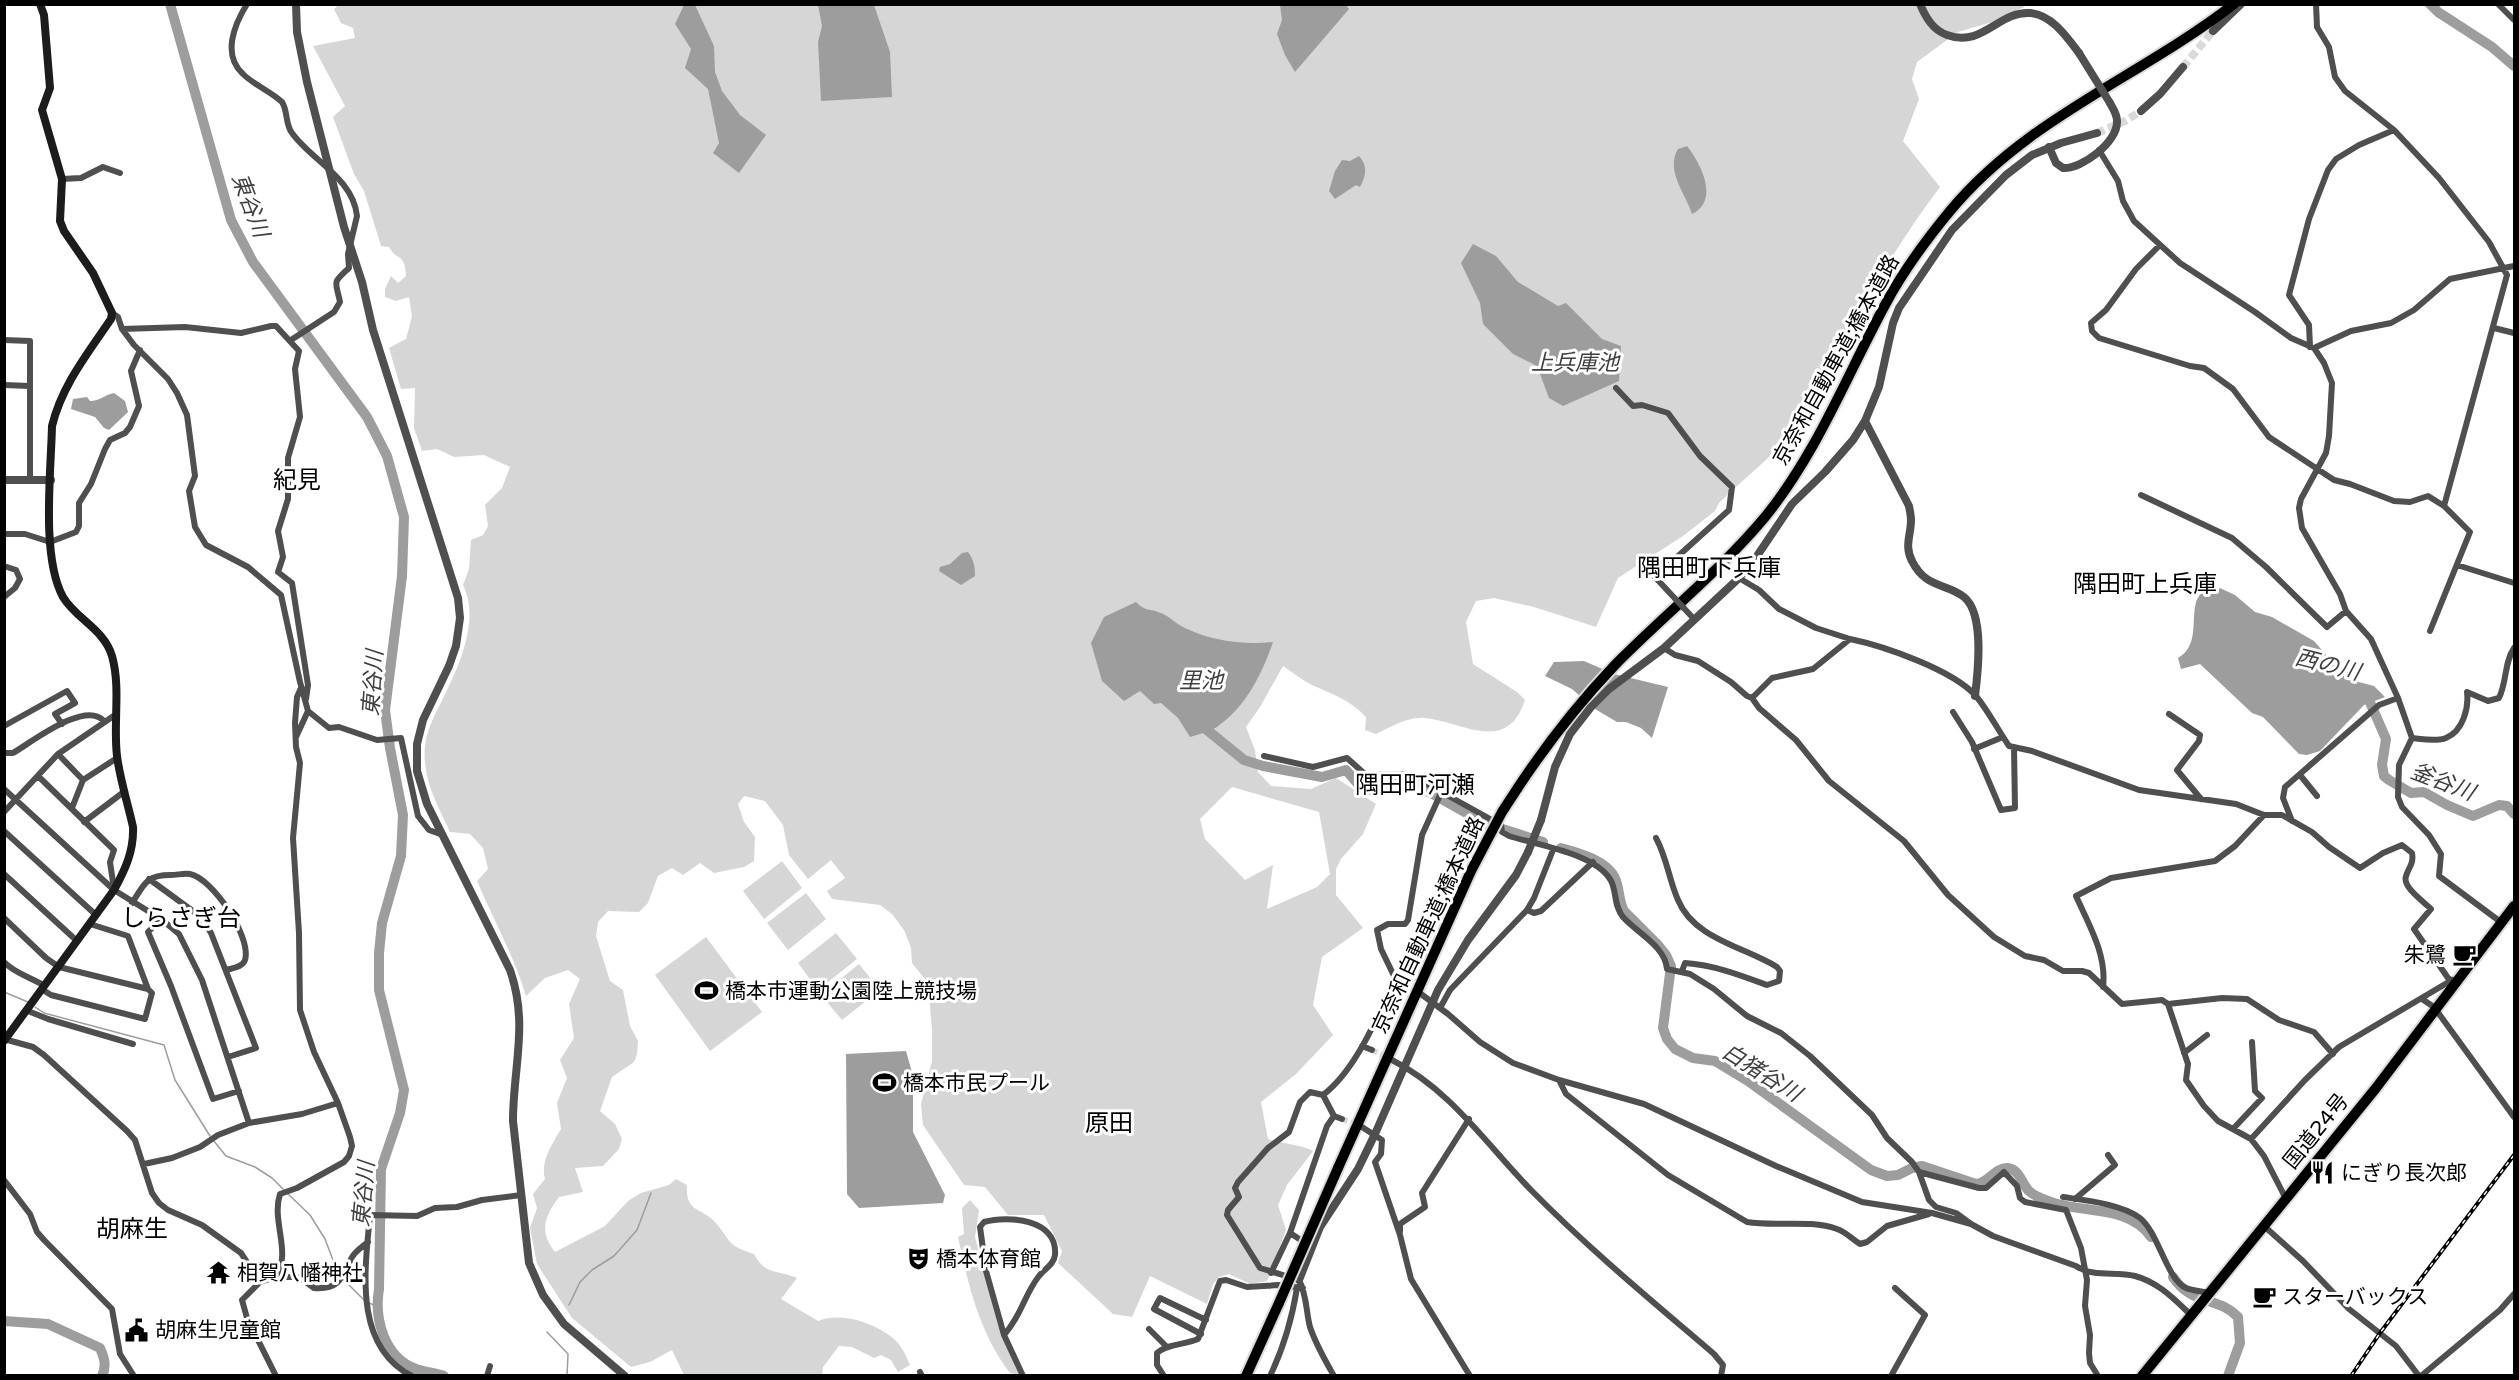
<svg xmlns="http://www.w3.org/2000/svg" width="2519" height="1380" viewBox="0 0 2519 1380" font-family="'Varela Round','Noto Sans JP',sans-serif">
<rect width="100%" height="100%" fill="#fff"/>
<path fill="#d6d6d6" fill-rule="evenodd" d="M340,4h1682l2,3 -32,15 -34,10 -41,30 -5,17 7,20 -16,42 37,46c-37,49 -68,101 -97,155 -10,20 -16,44 -28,63 -24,37 -64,67 -96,98l-4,8 -32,25 -65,42 -22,49 -62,-20 -40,-9 -18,3 -10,21 7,42 44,28 8,8c-18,55 -62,22 -100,18 -17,-2 -34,9 -49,16l-11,-4 1,-13c-16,-17 -34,-23 -54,-32 -10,-5 -20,-13 -29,-19l-23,41 -14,20 9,23 3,22 13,14 40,3 25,-11 40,26 -13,30 -22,25 -5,10v26l27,33 -41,29 -9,48 20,30 -37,39 -35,28 7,37c16,6 30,4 45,12l-26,34 -9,20 8,25 -19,51 -17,3 -21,-10 -10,3 -6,7 -6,20 -57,-28 -18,41 -19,-3 -55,-51 4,-12 -18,-36h-36l-23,-28 -21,-2 -41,-60 -2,-21 11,-43v-31l-4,-47 -16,-20 -1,-15 -7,-18 -12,-16 -12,-9 -48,-6 -5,-8 18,-13 -14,-18 -23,19 -19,-24 -6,-30 -18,-24 -21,-5 -6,8 6,18 11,15 -1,24 -10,6 -30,6 -14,-10 -17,12 -11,-7 -14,8 -10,27 -9,9 -31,-1 -10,11 -2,14 14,45 13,9 7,36 8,15 -1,13 -3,8 -22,15 -12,34 15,13 7,15 -3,10 -16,17 -28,2 8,24 -24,5c-15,20 -20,35 -4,55l50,-26 23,-25 13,-8 28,-8 7,-6 11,6c-2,27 14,23 27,36 18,20 11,24 40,33 12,22 22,15 43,24l-16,21 37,22c23,-10 61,3 78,20 7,7 10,15 14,24l-12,7 -7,-12 -10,-5 -7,3 -22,-11 -13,-1 -16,21 -1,9 -138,-1 -12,-25 -22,12 -19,5 -59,-49 -35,-54 -7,-36 7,-20 -4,-14 12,-15c-5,-17 7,-35 16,-50l-4,-26 10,-25 -7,-18 14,-22 -5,-34 11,-25 -12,-9 -23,8 -19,18c-12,-40 -33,-77 -49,-115l11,-12 -5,-21 -13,-14 -20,-2c-13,-28 -28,-53 -25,-86 2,-20 14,-38 22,-56 15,-30 32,-73 16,-105l6,-16 2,-29 12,-5 5,-9 -3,-21 17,-17 8,-21 -26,-12 -30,2 -17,-8 -15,2 -8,-23 1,-40 -14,1 -12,-41 17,-9 6,-23 -3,-19 -13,4 -11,-4v-8l6,-13 7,7 8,-7c-1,-24 -9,-14 -17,-29l-8,-1 -17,-55 -10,-17 -21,-57 12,-11 -32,-60 42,-8 -2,-10 -12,-5 -7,-14zM1232,787l87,25 11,62 -13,13 -50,22 6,-44 -28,15 -40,-41 -5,-20z
M782,861l20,27 -38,31 -21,-28z
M806,893l20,26 -38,31 -21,-27z
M836,933l21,26 -39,31 -20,-27z
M706,937l56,75 -52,39 -55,-76z
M859,964l21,26 -38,30 -21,-25z
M970,1200l9,10 -4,27 23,88 21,50 -9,-2c-30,-39 -42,-88 -52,-136l6,-3 -2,-26z"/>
<path fill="#9d9d9d" d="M684,5h11l19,41 1,26 7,19 18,24 26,20 -27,38 -26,-20 6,-10 -11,-54 -23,-21 6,-19 -16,-25z
M818,5h56l16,47 2,45 -71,4 -3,-59 4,-16z
M1280,5h66l3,4 -54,63 -10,-17 -8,-21 5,-14z
M1687,146c14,18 33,54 5,68 -6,-20 -27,-43 -14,-65z
M1359,156c9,9 7,21 1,31l-4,-2 -21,14 -6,-8 6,-20 7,-11 8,1z
M1473,244l23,12 22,26 40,24 8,-3 36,36 19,7 -2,35 -56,25 -14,-8 -12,-32 -24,-12 -30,-30 -3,-21 -19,-40z
M114,393l11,8 3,11 -19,18 -5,-2 -9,-11 -24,-8 2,-10 14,-2 3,4c10,0 14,-6 24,-8z
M968,552c6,8 7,15 7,24l-14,9 -22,-14 1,-4 10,-3 12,-11z
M2207,586l9,6 4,-4 15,7 20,17 17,5 42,24 33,38 27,7 11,11 -21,8 -44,46 -13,4 -8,-1 -36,-37 -11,-4 -52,-49 -19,5 -3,-11c21,-12 13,-37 18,-56 2,-6 7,-11 11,-16z
M1136,602c10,10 13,6 25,11 8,3 15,11 24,15 27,13 58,17 88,14 -11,32 -27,65 -56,85 -8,5 -18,7 -27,10l-12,-19 -17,-15 -7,1 -14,-13 -16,10 -22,-20 -11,-38 13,-26z
M1584,661l30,13 54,13 -16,51 -11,-10 -15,-6h-9l-22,-13 -23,-20 -27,-13 9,-14z
M906,1051l7,25v56l32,63 -2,8 -84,5 -12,-14 -1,-140z"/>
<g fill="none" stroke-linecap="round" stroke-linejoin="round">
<path stroke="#9d9d9d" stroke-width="1.5" d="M4,992l24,10
M35,1007l9,6 120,32 11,35 35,56
M213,1140l13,16 29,11 17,11 11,11
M287,1193l23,22 15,24 14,37
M343,1279l22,22
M369,1303l7,3
M569,1305l11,-23 12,-12 22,-14 23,-26 14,-37
M547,1332l21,22 -1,22"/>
<path stroke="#9d9d9d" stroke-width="10" d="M170,4l61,216 22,42 114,155 20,39 17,61 -2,59 -17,134 5,38 13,67 -2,41 -19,67 -3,30v37l25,100 -4,23 -19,56 -2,120c-5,30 5,68 37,80 9,3 19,4 28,7
M2430,4l8,8 54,35 22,19
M2361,692l5,1 20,46 -4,26 2,11 5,4 22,13 13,-1 23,13 26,11 26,-11 8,1 7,8
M1196,721l48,39 19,6 59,11 24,-7 12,14 13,6 32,-10 26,12 55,31 59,19
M1561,848c18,5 45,12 54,30 5,11 3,22 9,33l34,34 8,10 5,11 -8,62 4,11 8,10 18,9 22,3 33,20 123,89 16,6 11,-1 14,-7 10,-2 54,18c12,0 19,-17 32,-16 11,1 14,16 21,23 6,6 17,9 25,12 32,10 76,3 97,34
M2173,1277c19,29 45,19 65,40l2,26 -12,33
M4,1321l44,3 52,24c4,9 7,18 2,28"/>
<path stroke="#d9d9d9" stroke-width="6" stroke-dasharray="6 3" stroke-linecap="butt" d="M1372,1050l16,8
M1342,1119l17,6"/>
<path stroke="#d9d9d9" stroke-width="8" stroke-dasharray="8 4" stroke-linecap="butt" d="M2183,67l30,-36
M2097,133l28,-12 16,-10"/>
<defs>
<path id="trunk" d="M2142,1376l234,-288 138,-182"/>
<path id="motorway" d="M1517,789c29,-44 61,-85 97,-123 50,-51 106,-95 151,-149 52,-64 81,-140 120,-212 18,-34 41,-65 65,-94 78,-94 190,-134 284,-207
M1338,1168l133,-297
M1246,1376l33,-73"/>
</defs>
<use href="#trunk" stroke="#dbdbdb" stroke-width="14"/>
<use href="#motorway" stroke="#dbdbdb" stroke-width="14"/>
<path stroke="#4f4f4f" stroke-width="6" d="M247,4c-13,21 -25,51 -4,70 11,11 27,17 39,28 6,9 3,22 10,31 19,27 61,45 65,83l-9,38 1,14c-18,16 -13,13 -9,34l-6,10 -43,28
M2316,4l1,23 12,20 6,30 10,14 49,39 45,48 50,64 18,33 -63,231
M2498,4l16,16
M2099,150l19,31 5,20 11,20 46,42 75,49 36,26 23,10 10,15 8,20 -3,53 -3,17 -25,46 -2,9 3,20 38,66 6,17 25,28 27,59 14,40 -13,27 -1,32 4,10 27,28 12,19 -2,22 63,47
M62,179l19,-1 22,-11 17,6
M2160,245l-24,24 -30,41 -15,13 1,8 7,7 91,28 14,2 29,21 36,48 65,43 16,4 44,17 16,1 18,-6 16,10 26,26 -40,99
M112,313l6,4 4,12 12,16 34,34 9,14 10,22 8,61 -6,15 6,36 11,18 42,22 33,28 19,87 8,29 21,17 10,-1 38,13 24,-2 17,78 11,14 14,5
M2494,328l20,5
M122,329l63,-2 56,6 30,-7h5l23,25 -4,18 5,48 -12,41v41l-10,32 5,26 -5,15 14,11 16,102 -2,14
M4,340l26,1v139
M2310,347l-1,-22 -20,-30 20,-76 19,-49 8,-11 23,-14 35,-15
M2314,348l37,-17 40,-8 23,-13 36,-31 64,-13
M4,385l26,1
M1616,388l17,18 9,-1 26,8 32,43 32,31 -3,23 -74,67
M2141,495l91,43 34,29 61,60 19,-16
M4,534h21l25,8 26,-10 3,-6v-23l12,-19 14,-35 5,-9 15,-7 5,-6 9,-21 -8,-35 9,-21
M2457,565l57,18
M4,566l12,4 4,9 -5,9 -11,9
M1739,578l20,12 20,19 37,19 34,11
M1664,648l11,7 23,6 33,21 16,14 5,2 7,10 37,32 33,41 75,60 44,54 46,42 31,19 19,4 19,11h19l7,2 33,31 40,-4 6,4 54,-6 25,1 32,21 35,12 19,22
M1752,698l20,-20 41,-9 37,-30c34,7 103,31 126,57 13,16 22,34 33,50l23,5 107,39 97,14 28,11h18l30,17 17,15 31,21 23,-15 19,-8 10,8c2,10 -3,14 -6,23 -4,11 17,25 25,33l-17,20 34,49 8,5
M1953,712l19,30 29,68 14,-2 -1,-60
M2169,714l31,21 -1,6 -22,29 24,29
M4,726l63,-35 8,12 -20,11 7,10
M296,737l12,-26
M2412,738c10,1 24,4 34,0 17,-7 23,-30 21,-46l21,9 11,-3c8,-16 5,-35 15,-50
M1974,749l29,-12
M4,753h9c19,-11 72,-53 91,-32
M58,754l25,26
M1264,756l49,11 34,-9 19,17 43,-1 92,51 1,7 7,4c28,9 84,17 101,43 7,10 3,26 13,38 14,16 42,29 44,52l23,5 24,15 33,27 34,17 29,23 62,59 15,23 25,24 7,10 10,28 7,7 20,6 15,11
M2300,775l17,21
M39,777l75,73 -4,12 4,27
M4,789l110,101 47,29 18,15 23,46 47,143
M72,808l11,-28 34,-22
M4,812l54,-58 57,-39
M2292,821l-9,-23 2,-11 94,-82 19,-7
M84,822l41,-31
M4,831l92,84
M1656,838c11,20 13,42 22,62 16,39 67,47 99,67l3,4 -1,10 -12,4c-27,-10 -53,-20 -82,-22l-3,8
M4,874l73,67
M149,879l52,38 10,16 45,115 -28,9
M132,903c5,-7 10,-18 17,-23 5,-4 16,-5 22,-5 6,0 13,-2 19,-1 22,4 62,63 55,86 -2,7 -12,8 -19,10
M1527,910l7,3 7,-2 52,-49
M4,918l42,40 13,9 89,22 -20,-53 -38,-12
M161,919l-13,13 23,54 42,113 26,-8
M4,962c10,11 28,16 41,24
M1404,982l-9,-4 -14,-29 -4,-19 11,-6h17l3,-4 14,-85 19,-42
M2103,987c4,-32 -14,-62 -27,-91l35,-18 104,-17 20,-15 29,-31
M43,990l8,5 94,24 7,-26 -4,-4
M1421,994l27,20 32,28 33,21 46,17 85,24 132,62 86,36 70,11 39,11 22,12 83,30c18,12 39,5 59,10 23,6 39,23 56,39
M2422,999l12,8 80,110
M2168,1004l20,60 -2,16 18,26 14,15 33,18 13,17 22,43
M1440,1008l10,-18 77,-80 7,-12 19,-48
M28,1011l20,8 85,25
M4,1039l29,8 11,8 83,76 8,9 17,53 7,10 9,7 34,15 39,28 19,29
M1362,1046l10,4
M2184,1053l23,-18
M1392,1060c59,30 94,84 139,130 58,59 121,111 183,164l9,11 -2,11
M1559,1080l7,14 102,81 79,47c29,5 62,-3 90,7 9,3 15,10 23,15l7,-2 20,-16 42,-12
M1323,1095c33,-25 55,-79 72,-117
M1362,1127l20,13 -1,14 -6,8 25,73 11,44 59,97
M2233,1129l29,-31 -7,-7 -3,-49
M2251,1139l54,-59 34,-33 113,-67
M144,1164l28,-6 28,-11 18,-12 31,-12 53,-9 36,-11
M1919,1172l60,16h7l18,-16 13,14 3,12 5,4 41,8 15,38 6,32 -2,26 5,29 -1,18 1,10 8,13
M4,1180l26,34 7,18 7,8 68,69 8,45 14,22
M2063,1197c21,3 59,7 77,21 18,14 27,62 46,70 7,3 15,3 23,5
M2075,1199l40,-34 -7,-10
M2264,1226l39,35 46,48 47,37 23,30
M1400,1232v-8l25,-17 -3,-14 47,-74
M1290,1233l17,11
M1271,1273l19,-40 37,-107 7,-10
M276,1277c16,-25 -5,-56 4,-83l17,-6 47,-26 5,-6 3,-10 -2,-9 -12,-34 -24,-51 -14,-42 -1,-77 -6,-95 7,-75 -4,-16 -1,-24 2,-26 4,-9
M1149,1329l17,17
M1201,1334l-47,-25 6,-11 46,22
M1004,1335c18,-20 20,-40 35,-59 5,-7 15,-11 16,-21 3,-36 -47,-40 -71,-33l-4,5 6,44 18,64 19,41
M920,1372l2,4
M276,1376l-29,-58 -5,-18 18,-18 16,-5h23l15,11c26,2 28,-11 37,-29 3,-7 11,-12 17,-17
M412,1376c-59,-30 -47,-107 -42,-161l47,1 18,-8 22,-1 25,-7 39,-5
M487,1376l3,-10
M1164,1376l-7,-11v-12c10,-9 27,-8 41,-14l22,-58 6,-1 21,7 31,-2 25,3
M1270,1376c14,-29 22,-57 27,-88
M1334,1376c-9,-16 -18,-31 -24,-49 -4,-15 -3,-32 -11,-47l-39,-12 -33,-53 1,-5 11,-13 -4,-9 3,-6 30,-34 21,-16 11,-30 10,-10 13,3 11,21 8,3
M1891,1376l34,-61 -30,-27
M2421,1376l79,-66 14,-16"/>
<path stroke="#4f4f4f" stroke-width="8" d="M296,4l1,28 10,50 37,145 18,55 11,48 85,268 2,20 -4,28 -7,20 -26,54 -6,24v27l10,33 83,166c19,54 3,97 3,151l16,142 14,32 21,29 61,52
M1920,4c6,14 13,26 27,31 36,13 51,-24 83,-22 21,1 37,24 49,40
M2213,31l28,-27
M2141,111l19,-17 23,-27
M2049,147l7,16 7,5c19,1 55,-26 54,-47 0,-7 -4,-12 -7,-18
M1865,421l44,85c1,5 2,10 2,14 0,15 -7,26 1,41 14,28 35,22 52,36 21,17 14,75 11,99
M4,480h47
M1541,820l14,-53 15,-33 21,-27 18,-18 55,-41 75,-70 18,-22 35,-52 33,-32 28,-32 12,-19 14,-34 14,-64 6,-15 53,-78 54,-55 26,-20 29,-12 36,-10
M1299,1280l21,-53 38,-58 17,-35 63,-144 30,-50 48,-65 12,-23"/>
<path stroke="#1c1c1c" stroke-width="8" d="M4,1041l110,-151c11,-20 20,-39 19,-63 -5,-23 -13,-47 -16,-71 -4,-33 4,-68 -5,-100 -8,-27 -36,-37 -49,-59 -22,-40 -12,-125 -11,-171 10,-41 36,-73 59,-107l1,-6 -19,-40 -29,-42 -4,-10 2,-42 -20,-69 8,-22 -6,-73 -4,-11"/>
<use href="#trunk" stroke="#000" stroke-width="10"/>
<use href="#motorway" stroke="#000" stroke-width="10"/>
<defs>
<path id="rail" d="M2351,1376l29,-43 134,-178"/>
</defs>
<use href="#rail" stroke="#000" stroke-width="4"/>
<use href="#rail" stroke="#fff" stroke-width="1.5" stroke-dasharray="4.5" stroke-linecap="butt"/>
<defs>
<path id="motorway-bridge" d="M1471,871l31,-59 15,-23
M1279,1303l59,-135"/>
</defs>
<use href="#motorway-bridge" stroke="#dbdbdb" stroke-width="14" stroke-linecap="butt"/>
<path stroke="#4f4f4f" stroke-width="6" d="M1655,577l39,42"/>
<path stroke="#4f4f4f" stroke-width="8" d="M2079,53l31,50
M1528,852l13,-32"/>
<use href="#motorway-bridge" stroke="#000" stroke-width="10"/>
</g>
<defs>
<symbol id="cafe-bare" viewBox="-9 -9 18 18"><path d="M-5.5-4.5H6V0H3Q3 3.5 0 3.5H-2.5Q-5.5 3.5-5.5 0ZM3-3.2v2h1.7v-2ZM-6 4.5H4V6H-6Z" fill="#000" stroke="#fff" stroke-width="2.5" paint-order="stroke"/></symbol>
<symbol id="stadium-bare" viewBox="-9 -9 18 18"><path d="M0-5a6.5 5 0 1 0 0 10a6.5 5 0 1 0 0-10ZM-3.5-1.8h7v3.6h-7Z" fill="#000" stroke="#fff" stroke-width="2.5" paint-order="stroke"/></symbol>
<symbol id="restaurant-bare" viewBox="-9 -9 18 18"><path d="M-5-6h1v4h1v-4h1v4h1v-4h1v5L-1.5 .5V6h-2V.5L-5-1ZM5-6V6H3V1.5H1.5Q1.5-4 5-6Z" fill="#000" stroke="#fff" stroke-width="2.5" paint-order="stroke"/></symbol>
<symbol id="theatre-bare" viewBox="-9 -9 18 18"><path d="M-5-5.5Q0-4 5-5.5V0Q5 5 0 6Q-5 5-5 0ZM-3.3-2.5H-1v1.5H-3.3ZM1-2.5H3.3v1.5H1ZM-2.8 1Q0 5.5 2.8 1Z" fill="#000" stroke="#fff" stroke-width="2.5" paint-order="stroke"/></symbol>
<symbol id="temple-bare" viewBox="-9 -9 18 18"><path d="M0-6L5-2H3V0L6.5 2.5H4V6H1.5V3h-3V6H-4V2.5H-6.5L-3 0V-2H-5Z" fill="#000" stroke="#fff" stroke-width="2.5" paint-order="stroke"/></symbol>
<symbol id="civic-bare" viewBox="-9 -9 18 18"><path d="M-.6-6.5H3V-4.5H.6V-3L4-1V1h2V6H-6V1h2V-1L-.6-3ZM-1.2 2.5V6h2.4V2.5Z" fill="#000" stroke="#fff" stroke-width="2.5" paint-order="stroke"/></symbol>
</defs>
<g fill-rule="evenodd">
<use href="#cafe-bare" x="2448" y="938" width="33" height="33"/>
<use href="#stadium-bare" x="690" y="974" width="33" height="33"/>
<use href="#stadium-bare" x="868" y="1066" width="33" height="33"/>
<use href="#restaurant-bare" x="2306" y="1156" width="33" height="33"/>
<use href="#theatre-bare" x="902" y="1242" width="33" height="33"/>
<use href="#temple-bare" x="202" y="1256" width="33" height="33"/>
<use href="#cafe-bare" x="2248" y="1280" width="33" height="33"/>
<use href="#civic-bare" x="120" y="1314" width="33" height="33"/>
</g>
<g text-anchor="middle" stroke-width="6" stroke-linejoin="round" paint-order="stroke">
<g font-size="21" fill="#000" stroke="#fff">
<text transform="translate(1836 360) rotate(-61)" y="7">京奈和自動車道;橋本道路</text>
<text transform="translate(1428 925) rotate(-65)" y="7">京奈和自動車道;橋本道路</text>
<text transform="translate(2316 1131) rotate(-51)" y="7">国道24号</text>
</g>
<g font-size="21" fill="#000" stroke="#fff" text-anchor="start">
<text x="2446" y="962" text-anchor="end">朱鷺</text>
<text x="725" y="998">橋本市運動公園陸上競技場</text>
<text x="903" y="1090">橋本市民プール</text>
<text x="2341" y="1180">にぎり長次郎</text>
<text x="936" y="1266">橋本体育館</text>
<text x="237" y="1280">相賀八幡神社</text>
<text x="2282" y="1304">スターバックス</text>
<text x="155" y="1337">胡麻生児童館</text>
</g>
<g font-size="22" font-style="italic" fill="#3e3e3e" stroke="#fff">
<text transform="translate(251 205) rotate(69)" y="8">東谷川</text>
<text x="1575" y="370">上兵庫池</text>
<text transform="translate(2328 664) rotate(14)" y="8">西の川</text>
<text x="1201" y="688">里池</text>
<text transform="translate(372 683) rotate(-86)" y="8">東谷川</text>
<text transform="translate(2443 781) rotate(21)" y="8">釜谷川</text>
<text transform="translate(1762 1072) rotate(32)" y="8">白猪谷川</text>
<text transform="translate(363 1194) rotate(-85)" y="8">東谷川</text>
</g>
<g font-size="24" fill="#000" stroke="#fff">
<text x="297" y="488">紀見</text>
<text x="1709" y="576">隅田町下兵庫</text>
<text x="2145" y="592">隅田町上兵庫</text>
<text x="1415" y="793">隅田町河瀬</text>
<text x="181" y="926">しらさぎ台</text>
<text x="1109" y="1131">原田</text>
<text x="132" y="1237">胡麻生</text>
</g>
</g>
<rect width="2519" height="1380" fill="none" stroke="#000000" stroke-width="12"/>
</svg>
